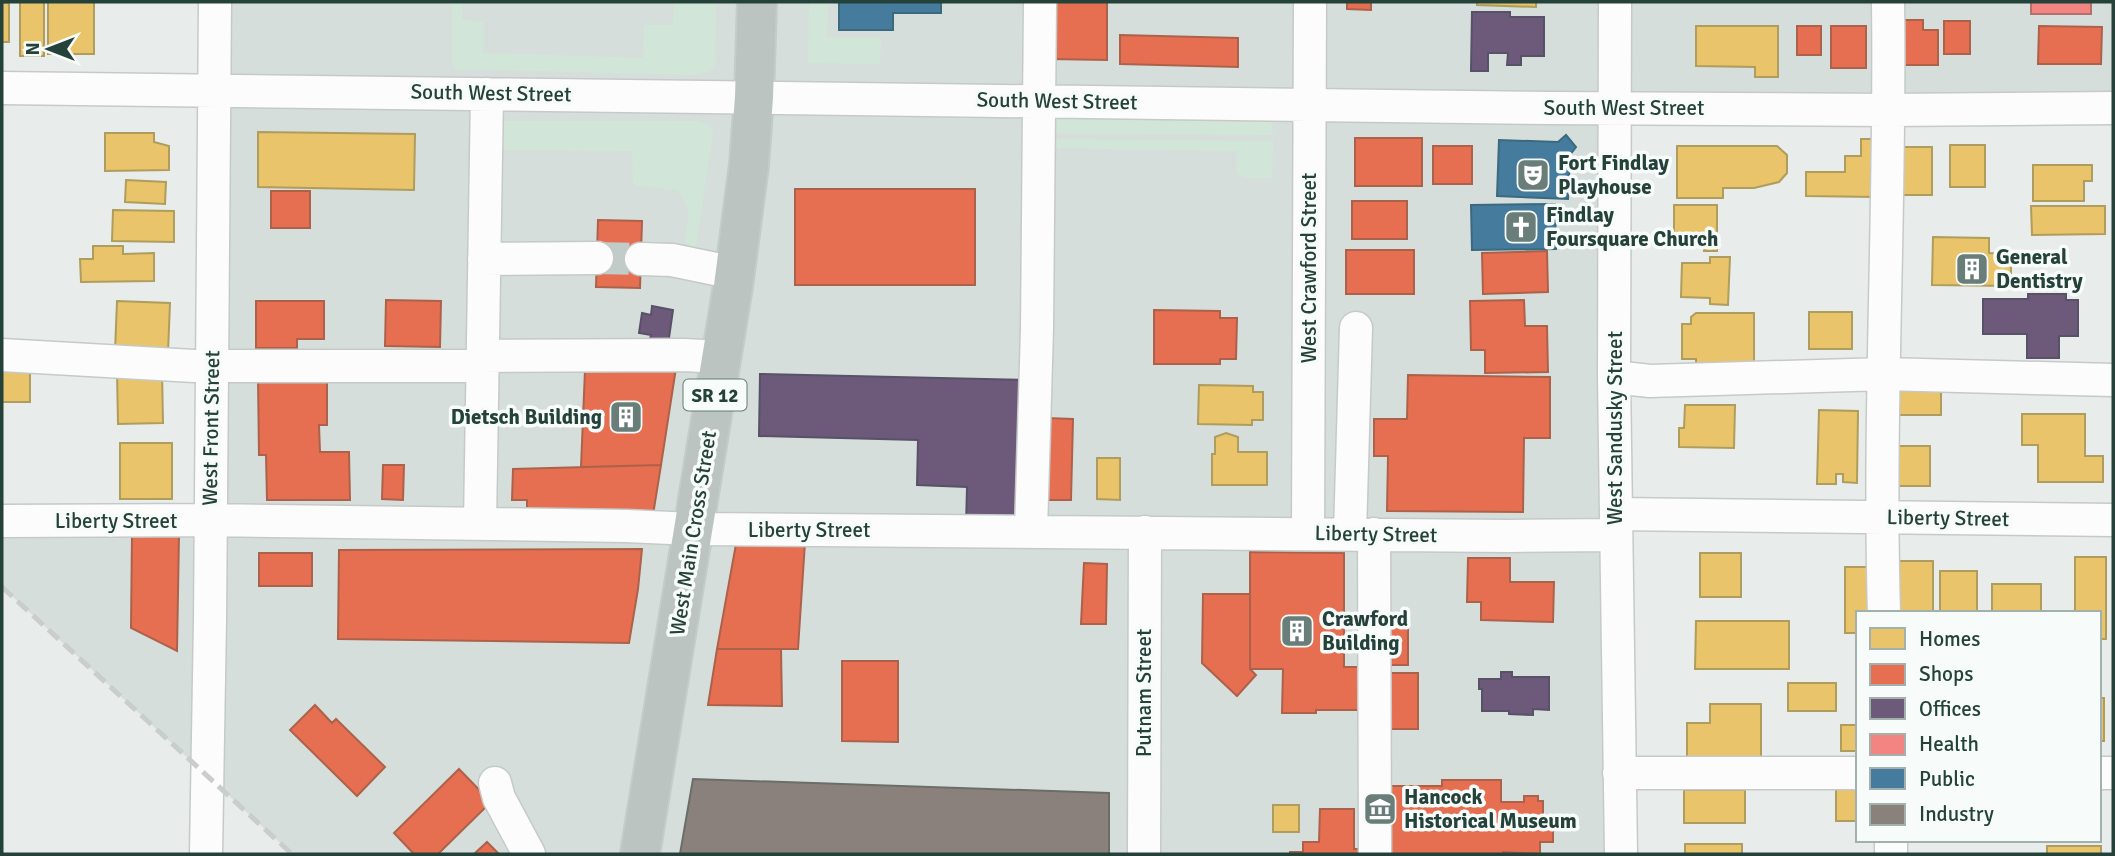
<svg xmlns="http://www.w3.org/2000/svg" width="2115" height="856" viewBox="0 0 2115 856" font-family="Signika,sans-serif">
<rect width="100%" height="100%" fill="#e8edeb"/>
<path fill="#d6dedb" d="M215,2h1898v108l-498,-1 9,745h-1332l-290,-267v-66l208,-1z"/>
<path fill="#d1e6d8" d="M452,2h10v18l21,2v31l160,5 1,-33h29l1,-23h42l-1,61 -5,8 -16,4 -238,-6 -4,-7z
M809,2h19l-1,35 54,1 -1,26 -72,-1z
M1057,117l214,4 2,14 -223,-2 2,-12z
M501,121h197l11,4 4,8 -18,118 -6,-4 -4,-6c3,-22 8,-33 -8,-51l-39,-4 -5,-3 -1,-32 -133,-1z
M1053,139l220,2 -1,37h-29l-6,-5v-22l-189,-3z"/>
<path fill="#e9c46a" stroke="#ae9d5c" stroke-width="2" d="M20,2h24v54h-24z
M48,2h46v52h-46z
M1477,2h59v5l-59,-2z
M2,3h7v39h-7z
M1696,26h82v51h-23v-10l-59,-1z
M258,132l157,2 -1,56 -156,-3z
M105,133h49v9l15,4v24l-64,1z
M1861,139h14l-1,58 -68,-1v-24h39v-16h16z
M1950,145h35v42h-35z
M1677,146h100l10,9v18l-8,9 -25,6h-31v10h-46z
M1895,147h37v48h-37z
M2033,165h59v16h-8v20h-51z
M126,180l40,2 -1,22 -40,-2z
M1674,205h43v46h-13v-7h-30z
M2031,206h74v28l-73,1z
M113,210l61,1v31l-62,-1z
M1933,237l56,1v15l22,1v32l-79,-1z
M93,246h30v8l31,-1v28l-73,1 -1,-23h13z
M1710,257h20l-2,48 -18,-1v-6l-29,-1 1,-34h28z
M117,301l53,2 -2,50 -53,-2z
M1809,312h43v37h-43z
M1696,313h58v59h-58v-13h-14v-35h9v-7z
M2,362h28v40h-28z
M162,371l1,52 -45,1 -1,-52z
M1199,385l54,1v6h10v28h-11v5l-54,-1z
M1894,387h47v28h-47z
M1685,405h50l-1,43 -55,-1v-19h5z
M1819,410l39,1 -1,72 -14,-1v-8h-7v10h-19z
M2022,414h63v42h18v26h-65v-37h-16z
M1226,433l12,4v15h29v33h-55v-31h3v-17z
M120,443h52v56h-52z
M1893,446h37v40h-37z
M1097,458h23v42l-23,-1z
M1700,553h41v44h-41z
M2075,557h31v82h-7v-26h-24z
M1897,561h36v52h-36z
M1845,567h28v46h-15v20h-13z
M1940,571h37v42h-37z
M1992,584h49v29h-49z
M1696,621h93v48h-94z
M1788,683h48v28h-48z
M2099,698h5v43h-5z
M1710,704h51v54h-74v-35h23z
M1841,725h17v26h-17z
M1836,783h22v38h-22z
M1684,790h61v33h-61z
M1273,805h26v27h-26z
M1685,844h57v10h-57z
M2047,846h54v8h-54z"/>
<path fill="#e76f51" stroke="#ac624a" stroke-width="2" d="M1050,2h57v58l-57,-1z
M1347,2h24v8l-24,-1z
M1901,20h22v10h15v35h-37z
M1944,21h26v33h-26z
M1797,26h24v29h-24z
M1831,26h35v42h-35z
M2039,26l63,1 -1,37h-63z
M1120,35l118,3v29l-118,-3z
M1355,138h67v48h-67z
M1433,146h39v38h-39z
M795,189h180v96h-180z
M271,191h39v37h-39z
M1352,201h55v38h-55z
M598,220l44,1 -2,67 -44,-1z
M1346,250h68v44h-68z
M1547,251l1,41 -65,2 -1,-41z
M386,300l55,1 -1,46 -55,-1z
M1524,300l1,26h22l1,46 -63,1v-23h-14l-1,-49z
M256,301h68v38h-27v9h-41z
M1154,310l66,1v7h17l-1,41h-16v5h-66z
M676,368l-15,97 -80,2 4,-97z
M1408,375l142,2v61h-26l-1,74 -136,-1 1,-55h-14v-37h33z
M327,377v48h-8l1,27h29l1,48h-83l-1,-45h-7l-1,-77z
M1046,418l27,1 -2,81h-28z
M383,465h21l-1,35 -21,-1z
M661,465l-8,50 -126,-3v-12h-15l1,-31z
M132,533l47,1 -2,117 -46,-23z
M805,542l-7,107h-81l19,-105z
M642,549l-4,40 -9,54 -291,-4 1,-89z
M1250,552l94,1v114h18v43h-46v3h-34l1,-44h-33z
M259,553h53v33h-53z
M1468,558h42v24h44l-1,40 -72,-2v-18h-14z
M1084,563l23,1 -1,60h-25z
M1203,594h47v75l6,6 -19,21 -35,-33z
M1388,620h20v45h-20z
M717,649h64l1,57 -74,-1z
M842,661h56v81l-56,-1z
M1387,673h31v56h-31z
M315,705l17,18 4,-4 49,48 -28,29 -67,-66z
M459,769l32,33 -53,52h-24l-20,-21z
M1442,780h59v22h23v-6h14v5h5v14h10v27h-13v12l-37,-2v2h-118v-68h57z
M1320,809h34v40h8v5h-72v-2h13v-10h16z
M487,842l12,12h-25z"/>
<path fill="#6d597a" stroke="#575267" stroke-width="2" d="M1472,12h38v5h34v39h-23v9h-14l1,-12h-20v18h-17z
M2028,294h38v6h12v36h-19v22h-32v-24h-44v-35h45z
M652,306l21,4 -5,35 -19,-2 2,-8 -12,-2 3,-20 9,2z
M760,374l267,6 -3,146 -58,-1 1,-38 -50,-2 1,-45 -159,-4z
M1501,672h11v5h37v33l-16,-1v6l-24,-1v-3h-27v-22h-3v-10h22z"/>
<path fill="#f28482" stroke="#b4706c" stroke-width="2" d="M2031,2h60v12h-60z"/>
<path fill="#457b9d" stroke="#3b6a7f" stroke-width="2" d="M839,2h102v11h-48v17h-54z
M1566,135l10,12 -6,8 -2,44 -71,-3 2,-56 59,2z
M1555,204l1,45 -84,1 -1,-45z"/>
<path fill="#8a817c" stroke="#6b6e68" stroke-width="2" d="M693,779l416,14v61h-429z"/>
<g fill="none" stroke-linecap="round" stroke-linejoin="round">
<path stroke="#c1cbc8" stroke-width="32" stroke-dasharray="32 16" stroke-linecap="butt" d="M597,258l44,1"/>
<defs>
<path id="minor" d="M1615,2l-1,375 7,477
M2,88l1548,20 340,2 223,-2
M484,259l113,-1
M641,259l31,1 63,13
M2,355l192,11h288
M482,356l202,-1 37,2
M1614,377l36,4 234,-7 229,6
M1616,514l497,6
M2,521l208,-1 416,6 67,3 815,7 108,-1
M480,524l7,-430
M1031,531l6,-202 3,-327
M1308,533l2,-531
M1350,534l6,-206
M1374,534l1,320
M1884,613c-6,-204 7,-408 4,-611
M1619,773h239
M2099,773h14
M495,783l4,15 30,56
M1891,840v14
M206,854l4,-235 5,-617
M1144,854l1,-322"/>
<path id="highway" d="M640,854l93,-568 16,-121 5,-68 3,-95"/>
</defs>
<use href="#minor" stroke="#c5cac8" stroke-width="35"/>
<use href="#highway" stroke="#c3ccc9" stroke-width="42"/>
<use href="#minor" stroke="#fcfcfc" stroke-width="32"/>
<use href="#highway" stroke="#bcc4c2" stroke-width="38"/>
<path stroke="#c9cdcc" stroke-width="5" stroke-dasharray="14 7" stroke-linecap="butt" d="M2,587l290,267"/>
</g>
<defs>
<symbol id="theatre-square" viewBox="-11 -11 22 22"><rect x="-9" y="-9" width="18" height="18" rx="4" fill="#697e78" stroke="#f7fbf9"/><path d="M-5-5.5Q0-4 5-5.5V0Q5 5 0 6Q-5 5-5 0ZM-3.3-2.5H-1v1.5H-3.3ZM1-2.5H3.3v1.5H1ZM-2.8 1Q0 5.5 2.8 1Z" fill="#fff"/></symbol>
<symbol id="church-square" viewBox="-11 -11 22 22"><rect x="-9" y="-9" width="18" height="18" rx="4" fill="#697e78" stroke="#f7fbf9"/><path d="M-1.2-6h2.4v3.5h3.3v2.4h-3.3V6h-2.4V-.1h-3.3v-2.4h3.3Z" fill="#fff"/></symbol>
<symbol id="building-square" viewBox="-11 -11 22 22"><rect x="-9" y="-9" width="18" height="18" rx="4" fill="#697e78" stroke="#f7fbf9"/><path d="M-4-6H4V6H1V3H-1V6H-4ZM-2.5-4.3h1.7v1.8h-1.7ZM.8-4.3h1.7v1.8H.8ZM-2.5-1h1.7V.8h-1.7ZM.8-1h1.7V.8H.8Z" fill="#fff"/></symbol>
<symbol id="museum-square" viewBox="-11 -11 22 22"><rect x="-9" y="-9" width="18" height="18" rx="4" fill="#697e78" stroke="#f7fbf9"/><path d="M0-6L6-3V-2H-6V-3ZM-5-1h2V3h-2ZM-1-1h2V3h-2ZM3-1h2V3H3ZM-6 4H6V6H-6Z" fill="#fff"/></symbol>
</defs>
<g fill-rule="evenodd">
<use href="#theatre-square" x="1514" y="156" width="38" height="38"/>
<use href="#church-square" x="1502" y="208" width="38" height="38"/>
<use href="#building-square" x="1953" y="250" width="38" height="38"/>
<use href="#building-square" x="607" y="398" width="38" height="38"/>
<use href="#building-square" x="1278" y="612" width="38" height="38"/>
<use href="#museum-square" x="1361" y="790" width="38" height="38"/>
</g>
<g text-anchor="middle" stroke-width="7" stroke-linejoin="round" paint-order="stroke">
<rect fill="#f7fbf9" stroke="#637a73" stroke-width="2" x="683.5" y="379.5" width="63" height="31" rx="5"/>
<g font-size="19" font-weight="bold" fill="#24423a">
<text x="715" y="402">SR 12</text>
</g>
<g font-size="21" fill="#24423a" stroke="#f7fbf9">
<text transform="translate(491 93) rotate(1)" y="7">South West Street</text>
<text transform="translate(1057 101) rotate(1)" y="7">South West Street</text>
<text x="1624" y="115">South West Street</text>
<text transform="translate(1309 268) rotate(-90)" y="7">West Crawford Street</text>
<text transform="translate(211 428) rotate(-89)" y="7">West Front Street</text>
<text transform="translate(1615 428) rotate(-90)" y="7">West Sandusky Street</text>
<text transform="translate(1948 518) rotate(1)" y="7">Liberty Street</text>
<text x="116" y="528">Liberty Street</text>
<text x="809" y="537">Liberty Street</text>
<text transform="translate(693 533) rotate(-81)" y="7">West Main Cross Street</text>
<text transform="translate(1376 534) rotate(1)" y="7">Liberty Street</text>
<text transform="translate(1144 693) rotate(-90)" y="7">Putnam Street</text>
</g>
<g font-size="21" font-weight="bold" fill="#24423a" stroke="#f7fbf9" text-anchor="start">
<text x="1558" y="170">Fort Findlay<tspan x="1558" dy="24">Playhouse</tspan></text>
<text x="1546" y="222">Findlay<tspan x="1546" dy="24">Foursquare Church</tspan></text>
<text x="1996" y="264">General<tspan x="1996" dy="24">Dentistry</tspan></text>
<text x="602" y="424" text-anchor="end">Dietsch Building</text>
<text x="1322" y="626">Crawford<tspan x="1322" dy="24">Building</tspan></text>
<text x="1404" y="804">Hancock<tspan x="1404" dy="24">Historical Museum</tspan></text>
</g>
</g>
<rect width="2115" height="856" fill="none" stroke="#24423a" stroke-width="7"/>
<rect x="1856" y="611" width="245" height="231" fill="#f7fbf9" stroke="#a3b1ad" stroke-width="2"/>
<rect x="1870" y="628" width="35" height="21" fill="#e9c46a" stroke="#a3b1ad" stroke-width="2"/>
<text x="1919" y="646" font-size="21" fill="#24423a">Homes</text>
<rect x="1870" y="664" width="35" height="21" fill="#e76f51" stroke="#a3b1ad" stroke-width="2"/>
<text x="1919" y="681" font-size="21" fill="#24423a">Shops</text>
<rect x="1870" y="698" width="35" height="21" fill="#6d597a" stroke="#a3b1ad" stroke-width="2"/>
<text x="1919" y="716" font-size="21" fill="#24423a">Offices</text>
<rect x="1870" y="734" width="35" height="21" fill="#f28482" stroke="#a3b1ad" stroke-width="2"/>
<text x="1919" y="751" font-size="21" fill="#24423a">Health</text>
<rect x="1870" y="768" width="35" height="21" fill="#457b9d" stroke="#a3b1ad" stroke-width="2"/>
<text x="1919" y="786" font-size="21" fill="#24423a">Public</text>
<rect x="1870" y="804" width="35" height="21" fill="#8a817c" stroke="#a3b1ad" stroke-width="2"/>
<text x="1919" y="821" font-size="21" fill="#24423a">Industry</text>
<g transform="translate(49 49) rotate(270)" stroke="#f7fbf9" stroke-width="5" paint-order="stroke">
<path d="M0-5L12 26L0 18L-12 26Z" fill="#24423a"/>
<text y="-10" font-size="19" font-weight="bold" text-anchor="middle" fill="#24423a">N</text>
</g>
</svg>
